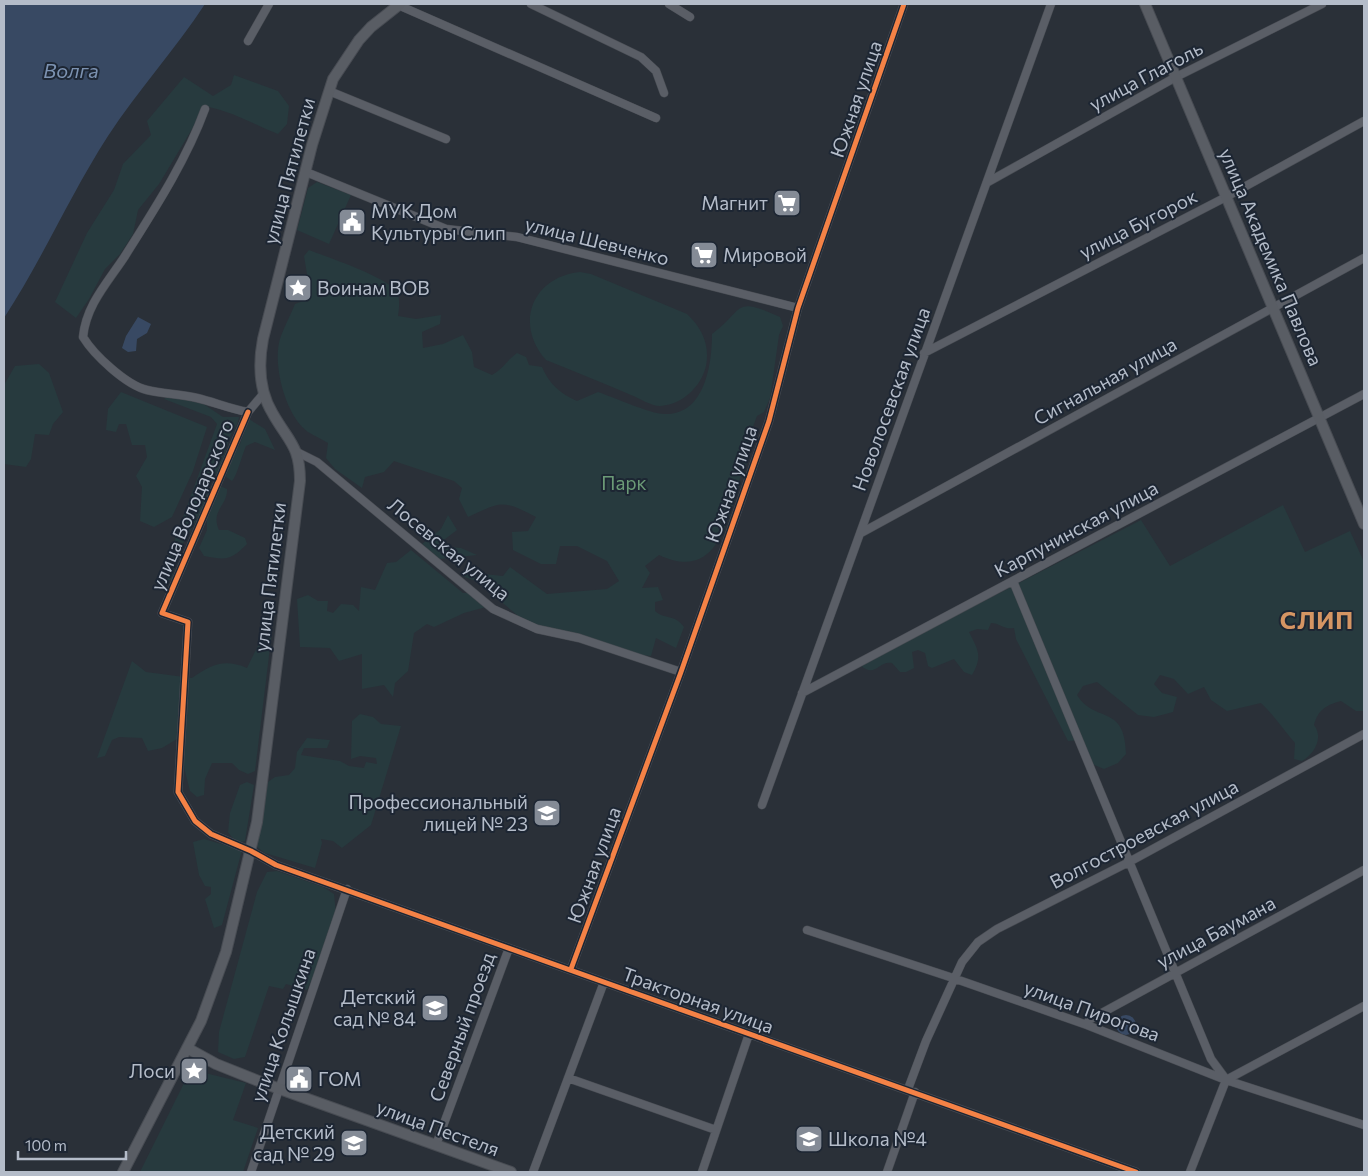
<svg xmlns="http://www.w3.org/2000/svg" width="1368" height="1176" viewBox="0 0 1368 1176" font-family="Commissioner,sans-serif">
<rect width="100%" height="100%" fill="#2a3038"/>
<path fill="#273a3e" d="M234,75l44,16 11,15 -2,18 -9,10c-23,-9 -45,-22 -69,-27l-8,7 -42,70 -21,26 -5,24 -13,20 -15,15 -16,30 -13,19 -21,-16 32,-69 27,-43 9,-26 28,-29 -4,-14 37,-44 29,19 18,-11z
M317,182l34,13 -22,49 -32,-14 11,-42z
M309,250c18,7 75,26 86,40 6,7 4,18 3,26l18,3 25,-4 -1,9 -18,8 1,16 20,-4 20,-9 9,17 2,15 18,8c11,-6 15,-15 25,-22l9,4 3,8 13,2c7,17 19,27 35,34l21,-9c15,5 53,22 66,22 41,2 48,-50 48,-80 33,-24 20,-39 68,-17l3,9 -4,9 -9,63 -6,14 -7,4 -5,13 -5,4 3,5c-2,8 -1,14 -2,21 -2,11 -10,16 -9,28 -14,40 -24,94 -80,68l-14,11 5,7 -8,15 16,-1 5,13 -8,2v9c10,9 20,3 29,16l-8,21 -20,-10 -5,18 -10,-1 -56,-19 -47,-10 -15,-6 -25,-21v-10l-36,-13 2,-4 39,4 7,-9 37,27 60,-5 12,-8 -12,-20 -30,-15h-17l-4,18h-15l-28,-14 -1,-18 16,-1 8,-14c-34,-18 -35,-15 -68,0l-9,-18 3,-11 -8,-7 -60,-20 -10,11 -19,5 -3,11 -27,-19 -9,-11 2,-15c-6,-4 -14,-7 -20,-11 -23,-16 -37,-71 -27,-96 4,-11 10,-22 14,-32l16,-6 -7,-42z
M580,272l11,2 96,40c15,14 23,31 19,52 -5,21 -24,39 -46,40 -9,0 -21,-8 -29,-11 -28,-12 -57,-24 -85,-35 -32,-36 -14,-83 34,-88z
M39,364l10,9 14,39 -10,12 -4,11 -14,-1 -4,25 -5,8 -22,-3v-79l11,-19z
M121,392l86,35 -14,44 -21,46 -18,10 -14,-6 2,-34 -6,-11 11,-19 -2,-12h-13l-6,-21h-7l-3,8 -10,-2 2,-21z
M169,396l30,5 24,16h16c-2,11 -6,12 -9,20 -4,13 -7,24 -13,36 -2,3 -6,5 -8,8 -1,4 0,11 -2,15 -1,7 -6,15 -9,21 -11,22 -26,38 -25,62l-8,2 -4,-3 56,-154 -6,-7 -47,-18z
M249,419l16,10 10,21 -20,-8 -9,4c-4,9 -9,30 -14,35l-6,-4 4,-17 10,-16z
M220,486l7,3c1,17 -17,21 -8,41h9l17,8 2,6c-17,17 -21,16 -43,12l-5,-8 8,-18v-13z
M1283,505l22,47 45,-21 14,31v149h-8l-15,-10c-15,4 -23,9 -27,24 10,13 0,29 -12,36l-8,-2 1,-16c-12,-13 -21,-28 -34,-40l-34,8 -16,-11 -7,-13 -16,7 -14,-15 -14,-4 -6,9 8,9 15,4 -4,15 -19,5 -16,-2 -41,-33 -14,4 -6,9c18,29 48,8 49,59l-8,9 -14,6 -12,-5 -12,-24 -12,1 -52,-102 -2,-11c-10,2 -14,-5 -23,-5l-3,7 -11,-1 -8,3c9,18 14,24 3,43l-8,-3 -10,-13 -22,9 -4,-2 -3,-13 -7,-3 -6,2 2,16 -8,4h-6l-8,-9c-14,-3 -16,16 -32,2l281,-145 29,46z
M448,515l9,15 -21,16 25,2 16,7 -37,4 -18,-15 19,-15z
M411,550l52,43h5l18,14 -22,6 -30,14 -7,-3 -13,9 -6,38 -13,12 -2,14 -9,-12 -22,4v-35l-23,7 -9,-13 -30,-1 -3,-48 11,-4 10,6h10l-1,10 6,2 8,-9 12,1 6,6 2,-24 14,3 12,-27 9,-1z
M267,627l5,4 -17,140 -7,3 -9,-4 -7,-7h-20l-7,16 -1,16 -7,2 -7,-6 -13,-52 -15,9 -14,3 -6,-13 -23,-1 -7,3 -7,16 -8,2 35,-97 14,11 46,6c19,-13 32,-20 55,-10z
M360,714l13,3 8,7 20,2 -30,99 -29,23 -9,-7 -12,-2 1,4 -7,25 -50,-15 -8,-6 11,-65 7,-5 14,-2 6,-7 2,-16 10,-14 23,2 -3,8h-23l-3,7 39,6 9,5 15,2 2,-6 11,2 -1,-6 -16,-2 -9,3 1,-38z
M247,782l7,3 -9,56c-8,3 -13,-3 -17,-9l2,-19 10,-28z
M204,839l38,11 -20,75 -8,3 -9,-29 6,-5v-7l-6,-1 -6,-11 -6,-33z
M277,871l46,16 11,7 2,20 -21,59 -8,17 -21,-6 -3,5 -14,-3 -24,71 -11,2 -16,-7 1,-20 38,-140 10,-20z
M205,1073l41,10 -13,37 25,8 -15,44h-103l48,-97z"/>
<path fill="#384963" d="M4,4h201c-30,46 -67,86 -97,132 -38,59 -66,124 -104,182z
M138,317l13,7 -4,9 -10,6 -1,12 -8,1 -6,-4 4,-12z
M1116 1025a10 10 0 1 1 20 0a10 10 0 1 1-20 0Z"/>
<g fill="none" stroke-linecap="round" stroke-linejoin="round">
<defs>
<path id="street" d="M531,4l110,53 15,14 8,22
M669,4l21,13
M398,5l258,113
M248,41l21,-37
M329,91l117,48
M205,109c-19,52 -51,101 -80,147 -17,26 -39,49 -42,81 11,18 43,48 64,53 16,4 33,4 50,8 17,4 33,11 51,14l16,-19
M306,172l140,57 71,8 281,71
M988,182l188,-105 146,-73
M924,353l302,-156 138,-76
M248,412l-86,201 26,9 -10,170 17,29 16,13 40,17 25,14 860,307
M297,452l20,10 176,147 44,20 42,9 102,34
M861,533l503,-275
M1013,581l198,478 14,19
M802,693l562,-299
M762,805l289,-801
M807,930l146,48 134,47 139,55 138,45
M571,969l110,-297 88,-251 29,-113 106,-304
M1087,1025l2,-5 275,-150
M568,1078l148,52
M1226,1080l138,-74
M908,1089l18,-48 36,-79 16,-20 19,-13 132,-67 235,-128
M436,1145l73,-197
M251,1172l96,-283
M533,1172l71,-190
M702,1172l47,-138
M887,1172l28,-80
M1190,1172l36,-92"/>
<path id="secondary" d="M1145,4l219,520
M187,1048l29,16 50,20 245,88
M123,1172l78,-151 25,-69 31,-130 43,-341c0,-35 -11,-39 -27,-67 -14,-23 -15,-49 -10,-75l49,-194 21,-66 26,-39 12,-13 29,-23"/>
</defs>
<use href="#street" stroke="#484c53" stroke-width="9"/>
<use href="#secondary" stroke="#484c53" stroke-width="12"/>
<use href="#street" stroke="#5a5e66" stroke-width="8"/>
<use href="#secondary" stroke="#595d64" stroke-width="10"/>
<defs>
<path id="cycleway" d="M248,412l-86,201 26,9 -10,170 17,29 16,13 40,17 25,14 860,307
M571,969l110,-297 88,-251 29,-113 106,-304"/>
</defs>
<use href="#cycleway" stroke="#1d2633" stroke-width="8"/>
<use href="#cycleway" stroke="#f48246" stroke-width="5"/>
</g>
<defs>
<symbol id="supermarket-square" viewBox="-11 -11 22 22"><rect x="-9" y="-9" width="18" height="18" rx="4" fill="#848b96" stroke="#1d2633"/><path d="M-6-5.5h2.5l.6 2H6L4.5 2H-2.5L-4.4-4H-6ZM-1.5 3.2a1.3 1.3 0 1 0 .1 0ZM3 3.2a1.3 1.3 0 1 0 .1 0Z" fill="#fff"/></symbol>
<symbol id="civic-square" viewBox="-11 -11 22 22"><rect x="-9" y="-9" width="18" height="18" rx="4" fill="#848b96" stroke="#1d2633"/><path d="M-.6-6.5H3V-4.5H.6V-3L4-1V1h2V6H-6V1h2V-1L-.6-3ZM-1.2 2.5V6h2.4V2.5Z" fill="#fff"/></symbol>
<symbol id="sight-square" viewBox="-11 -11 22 22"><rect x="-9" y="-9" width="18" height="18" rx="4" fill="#848b96" stroke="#1d2633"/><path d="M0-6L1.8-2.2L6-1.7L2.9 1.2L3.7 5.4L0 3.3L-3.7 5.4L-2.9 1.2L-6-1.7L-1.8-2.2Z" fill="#fff"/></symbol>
<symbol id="university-square" viewBox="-11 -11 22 22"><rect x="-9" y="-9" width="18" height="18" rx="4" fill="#848b96" stroke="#1d2633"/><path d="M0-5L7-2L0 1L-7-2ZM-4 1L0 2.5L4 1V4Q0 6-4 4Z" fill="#fff"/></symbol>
<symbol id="school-square" viewBox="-11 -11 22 22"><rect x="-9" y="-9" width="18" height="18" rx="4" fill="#848b96" stroke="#1d2633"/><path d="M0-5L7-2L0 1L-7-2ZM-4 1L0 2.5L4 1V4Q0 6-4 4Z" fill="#fff"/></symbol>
</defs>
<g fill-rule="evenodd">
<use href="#supermarket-square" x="771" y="187" width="32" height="32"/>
<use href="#civic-square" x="336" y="206" width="32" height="32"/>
<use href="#supermarket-square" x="688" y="239" width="32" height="32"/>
<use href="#sight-square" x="282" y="272" width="32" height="32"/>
<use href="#university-square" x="531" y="797" width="32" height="32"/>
<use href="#school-square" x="419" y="992" width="32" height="32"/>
<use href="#sight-square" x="178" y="1055" width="32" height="32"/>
<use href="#civic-square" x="283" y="1063" width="32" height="32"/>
<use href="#school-square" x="793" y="1123" width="32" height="32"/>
<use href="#school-square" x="338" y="1127" width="32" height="32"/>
</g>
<g text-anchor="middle" stroke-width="4" stroke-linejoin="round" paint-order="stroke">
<g font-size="19" fill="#b4bcc9" stroke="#1d2633">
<text transform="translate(1146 76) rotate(-28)" y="7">улица Глаголь</text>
<text transform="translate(856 99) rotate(-71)" y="7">Южная улица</text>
<text transform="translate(289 171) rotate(-75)" y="7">улица Пятилетки</text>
<text transform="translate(1138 224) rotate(-27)" y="7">улица Бугорок</text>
<text transform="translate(597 241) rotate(14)" y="7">улица Шевченко</text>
<text transform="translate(1271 257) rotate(67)" y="7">улица Академика Павлова</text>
<text transform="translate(1105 381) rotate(-29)" y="7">Сигнальная улица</text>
<text transform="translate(891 399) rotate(-70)" y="7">Новолосевская улица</text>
<text transform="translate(731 484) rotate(-71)" y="7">Южная улица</text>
<text transform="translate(192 505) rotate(-67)" y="7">улица Володарского</text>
<text transform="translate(1076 529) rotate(-28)" y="7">Карпунинская улица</text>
<text transform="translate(449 549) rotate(39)" y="7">Лосевская улица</text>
<text transform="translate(270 577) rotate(-83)" y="7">улица Пятилетки</text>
<text transform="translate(1144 834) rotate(-28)" y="7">Волгостроевская улица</text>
<text transform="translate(594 865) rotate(-70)" y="7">Южная улица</text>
<text transform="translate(1216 932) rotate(-28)" y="7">улица Баумана</text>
<text transform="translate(698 1000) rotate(20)" y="7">Тракторная улица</text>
<text transform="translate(1092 1011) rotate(20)" y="7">улица Пирогова</text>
<text transform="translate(283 1025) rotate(-71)" y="7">улица Колышкина</text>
<text transform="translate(462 1027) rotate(-70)" y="7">Северный проезд</text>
<text transform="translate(438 1128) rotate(20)" y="7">улица Пестеля</text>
</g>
<g font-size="19" fill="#b4bcc9" stroke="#1d2633" text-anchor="end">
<text x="768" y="210">Магнит</text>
<text x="371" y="218" text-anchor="start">МУК Дом<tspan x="371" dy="22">Культуры Слип</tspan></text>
<text x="723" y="262" text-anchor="start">Мировой</text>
<text x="317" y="295" text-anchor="start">Воинам ВОВ</text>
<text x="528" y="809">Профессиональный<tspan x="528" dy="22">лицей № 23</tspan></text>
<text x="416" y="1004">Детский<tspan x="416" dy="22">сад № 84</tspan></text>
<text x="175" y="1078">Лоси</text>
<text x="318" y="1086" text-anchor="start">ГОМ</text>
<text x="335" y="1139">Детский<tspan x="335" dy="22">сад № 29</tspan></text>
<text x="828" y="1146" text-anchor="start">Школа №4</text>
</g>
<g font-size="19" fill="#6b9a76" stroke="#1d2633">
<text x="624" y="490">Парк</text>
</g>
<g font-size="20" font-style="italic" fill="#7c92b1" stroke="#1d2633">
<text x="71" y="78">Волга</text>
</g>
<g font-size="24" font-weight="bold" letter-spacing="1" fill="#d59563" stroke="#1d2633">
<text x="1317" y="629">СЛИП</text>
</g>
</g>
<rect width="1368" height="1176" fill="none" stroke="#b4bcc9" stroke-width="10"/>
<path d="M18 1151v8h108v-8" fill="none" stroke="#b4bcc9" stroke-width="2.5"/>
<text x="25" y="1151" font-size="15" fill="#b4bcc9" stroke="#1d2633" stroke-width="4" paint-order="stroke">100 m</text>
</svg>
